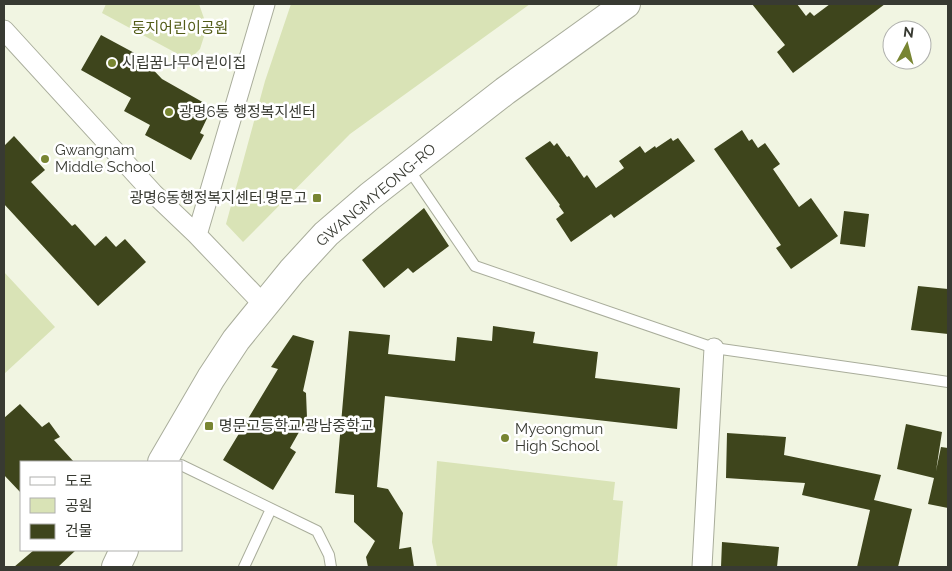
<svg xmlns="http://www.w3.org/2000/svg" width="952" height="571" viewBox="0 0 952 571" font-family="Raleway,'Noto Sans KR',sans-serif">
<rect width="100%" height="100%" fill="#f1f5e2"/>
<path fill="#d9e3b6" d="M106,4h93l8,23 -7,22 -11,11 -87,-47z
M291,4h239l-180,130 -107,108 -17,-18 39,-143z
M4,272l51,55 -51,47z
M437,461l178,21 -2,18 10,1 -6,66h-180l-5,-25z"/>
<path fill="#3e451c" d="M752,4h45l9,12 4,-4 4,4 16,-12h55l-92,69 -16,-21 8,-7z
M101,35l39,21 22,23 44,25 -1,3 6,3 -11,23 4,2 -13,25 -46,-25 5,-10 -26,-14 7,-13 -50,-28z
M742,130l7,11 3,-2 6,9 7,-5 15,21 -7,5 26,38 12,-9 27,38 -47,33 -15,-21 5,-3 -67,-96z
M14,136l31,34 -14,12 41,44 3,-2 20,22 11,-10 10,11 9,-8 21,23 -48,44 -94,-102v-58z
M671,138l2,3 5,-3 17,23 -81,57 -3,-4 -40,28 -15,-23 8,-6 -5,-7 1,-1 -35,-47 25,-17 4,5 3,-3 10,14 2,-1 15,22 3,-3 9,13 28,-20 -5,-7 21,-15 5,7 10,-7 1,2z
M424,208l25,38 -36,27 -5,-5 -24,20 -22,-28z
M844,211l25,3 -4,33 -25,-3z
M918,286l30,3v45l-37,-4z
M493,326l42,6 -2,11 65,9 -3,26 85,10 -3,41 -292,-33 -8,91 11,2 15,24 -4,36 12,-2 3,20h-46l-2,-10 9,-16 -21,-19v-27l-19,-2 14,-162 41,4 -2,19 67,7 2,-24 35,4z
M293,335l21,6 -11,50 3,2 1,25 -17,30 6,4 -23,38 -50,-30 55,-91 -7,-2z
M20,404l22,23 7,-5 11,15 -6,3 20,22h-53v31l-17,-18v-57z
M906,424l36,8 -6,39 5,-24 7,1v60l-20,-4 6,-26 -37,-9z
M727,433l59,4 -2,18 97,20 -7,25 38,9 -14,58h-41l13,-57 -68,-15 3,-12 -79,-5z
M722,542l57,5 -2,20h-56z
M34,550h42l-18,17h-44z"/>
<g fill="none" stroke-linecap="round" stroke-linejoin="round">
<defs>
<path id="lane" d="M408,168l67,98 239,82 161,23 73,11
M181,465l136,66 12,24 2,12
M244,567l27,-58"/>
<path id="street" d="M4,30l149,163 44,42 67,70
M197,235l68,-231
M702,567l12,-219"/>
<path id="secondary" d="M162,462l49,-84 25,-38 56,-69 34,-37 44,-38 135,-105 121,-87
M116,567l8,-17"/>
</defs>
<use href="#lane" stroke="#a9ad9b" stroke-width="12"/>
<use href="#street" stroke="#a9ad9b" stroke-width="21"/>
<use href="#secondary" stroke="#a9ad9b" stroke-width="30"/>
<use href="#lane" stroke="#fff" stroke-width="10"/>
<use href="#street" stroke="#fff" stroke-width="19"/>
<use href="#secondary" stroke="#fff" stroke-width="28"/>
</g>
<g fill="#788532" stroke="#fff" stroke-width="2">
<circle cx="112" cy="63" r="5"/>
<circle cx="169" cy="112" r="5"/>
<circle cx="45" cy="159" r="5"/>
<rect x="312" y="193" width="10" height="10" rx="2.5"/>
<rect x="204" y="421" width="10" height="10" rx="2.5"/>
<circle cx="505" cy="438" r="5"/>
</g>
<g text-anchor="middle" stroke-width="5" stroke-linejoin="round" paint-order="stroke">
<g font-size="15" fill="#525c17" stroke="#fff">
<text x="180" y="33">둥지어린이공원</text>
</g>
<g font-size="15" fill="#383a32" stroke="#fff" text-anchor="start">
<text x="122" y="68">시립꿈나무어린이집</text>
<text x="179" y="117">광명6동 행정복지센터</text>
<text x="55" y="155">Gwangnam<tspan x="55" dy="17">Middle School</tspan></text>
<text x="307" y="203" text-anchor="end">광명6동행정복지센터.명문고</text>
<text x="219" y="431">명문고등학교.광남중학교</text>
<text x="515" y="434">Myeongmun<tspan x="515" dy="17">High School</tspan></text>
</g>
<g font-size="15" fill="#383a32" stroke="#fff">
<text transform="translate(376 195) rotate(-40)" y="5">GWANGMYEONG-RO</text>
</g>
</g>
<rect width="952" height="571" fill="none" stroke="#383a32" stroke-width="10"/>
<rect x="20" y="461" width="162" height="90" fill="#ffffff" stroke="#afb0ad"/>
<rect x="30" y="477" width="25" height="8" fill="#ffffff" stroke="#afb0ad"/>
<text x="65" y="486" font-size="15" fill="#383a32">도로</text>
<rect x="30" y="498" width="25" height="15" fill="#d9e3b6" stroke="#afb0ad"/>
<text x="65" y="511" font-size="15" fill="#383a32">공원</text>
<rect x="30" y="524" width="25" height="15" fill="#3e451c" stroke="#afb0ad"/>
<text x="65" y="536" font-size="15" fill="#383a32">건물</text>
<g transform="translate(907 45) rotate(7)"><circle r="24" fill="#ffffff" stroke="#afb0ad"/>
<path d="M0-4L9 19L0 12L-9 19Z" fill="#788532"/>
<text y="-8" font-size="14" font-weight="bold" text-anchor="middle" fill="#383a32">N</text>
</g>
</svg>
